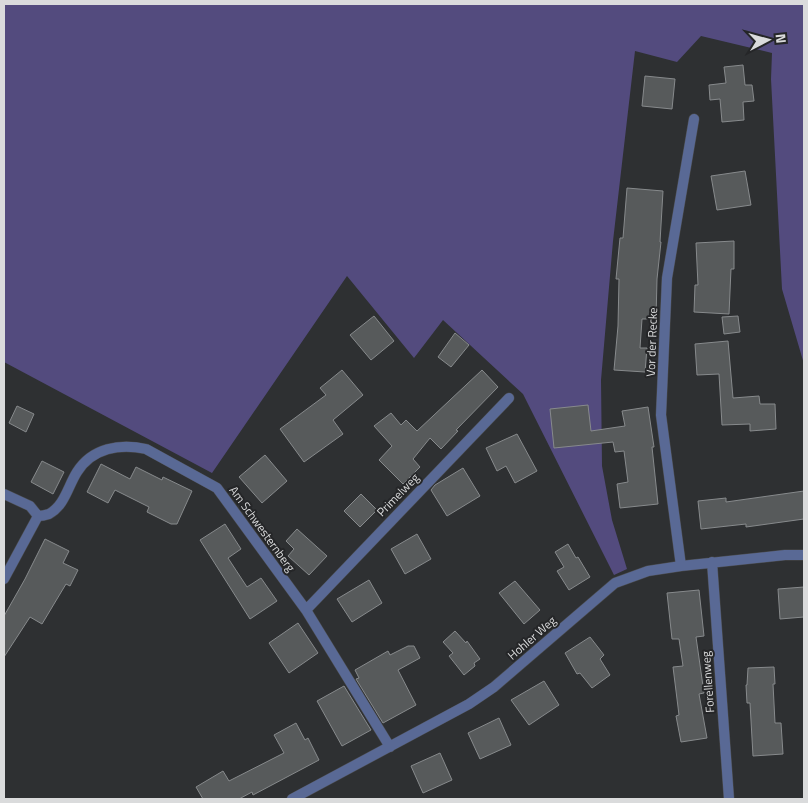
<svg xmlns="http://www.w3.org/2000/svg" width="808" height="803" viewBox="0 0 808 803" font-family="'Titillium Web',sans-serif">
<rect width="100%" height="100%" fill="#2e3032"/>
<path fill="#534b7e" d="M4,4h800v360l-22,-75 -11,-210 1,-26 -71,-17 -24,26 -42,-11 -22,190 -12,139 1,86 10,54 15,49 -13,6 -91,-181 -80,-74 -29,38 -67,-82 -135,197 -208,-111z"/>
<path fill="#575a5b" stroke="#878a8c" d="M743,65l2,20h7l2,16 -11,1 1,18 -22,2 -2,-23 -10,1 -1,-15 17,-2 -2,-16z
M645,76l30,3 -3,30 -30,-3z
M745,171l6,34 -34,5 -6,-34z
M627,188l36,3 -3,51h1l-4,37 -1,40h-14l-2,29h7l-2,24 -31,-2 4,-44 1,-47h-3l4,-41h3z
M734,241v28h-3l-2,45 -35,-2 1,-27h3l-2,-42z
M374,316l20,25 -23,19 -21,-25z
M738,316l2,16 -16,2 -2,-17z
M455,333l14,12 -18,22 -13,-10z
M728,341l5,57 26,-2 1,8h15l1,25 -26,2v-7l-28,1 -3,-51 -22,1 -2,-31z
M342,370l21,25 -30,25 10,14 -39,28 -24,-33 46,-34 -6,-7z
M482,370l16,17 -42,43 2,1 -17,18 -11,-11 -17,21 7,8 -17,17 -24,-24 13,-14 -18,-20 17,-13 10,12 5,-5 11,11z
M588,405l3,26 34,-5 -3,-15 26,-4 6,40h-2l6,57 -38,4 -3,-24 11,-2 -4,-31 -9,1 -2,-10 -59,6 -4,-39z
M17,406l17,8 -8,18 -17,-9z
M517,434l20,37 -22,12 -9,-17 -9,5 -11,-23z
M265,455l22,26 -25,22 -23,-26z
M42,461l22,11 -11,22 -22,-12z
M101,464l29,15 6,-12 26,13 1,-3 29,14 -15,33h-6l-24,-12 2,-5 -34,-17 -7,13 -21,-11z
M463,468l17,28 -33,20 -16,-26 4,-5z
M804,491v28l-58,8v-3l-45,5 -3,-28 28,-3v4z
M361,494l16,16 -17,17 -16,-16z
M225,524l16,25 -13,9 19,29 14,-9 16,23 -27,18 -50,-79z
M297,529l30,27 -18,19 -21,-19 6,-7 -8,-8z
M417,534l14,25 -26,15 -14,-25z
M45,539l24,12 -6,12 15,7 -8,16 -4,-2 -24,40 -12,-7 -26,40v-41l21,-37z
M568,544l8,14 2,-1 12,20 -21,13 -12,-19 7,-4 -9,-15z
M369,580l13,23 -30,19 -15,-23z
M515,581l25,29 -16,14 -25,-31z
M804,587v30l-24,2 -2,-30z
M699,590l5,46 -8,1 8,56 -5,1 8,44 -26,4 -5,-26 3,-1 -6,-48 10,-1 -4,-27h-7l-5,-46z
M298,623l20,30 -29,20 -20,-30z
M455,631l11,12 1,-2 13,18 -6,4 1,3 -11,9 -15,-19 4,-3 -10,-11z
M590,637l14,18 -4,4 10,16 -18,13 -12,-15 -3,1 -12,-21z
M408,646h6l6,12 -22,12 18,35 -33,18 -27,-44 3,-1 -4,-8 33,-19 2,4z
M774,667l1,17h-2l2,39h6l2,31 -30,2 -3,-53h-3l-1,-18h1l1,-17z
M544,681l15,24 -30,20 -18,-25z
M344,686l27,44 -29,16 -25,-45z
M499,718l12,27 -31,14 -12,-26z
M296,723l9,17 3,-2 11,22 -66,35 -1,-3 -13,7h-36l-7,-12 27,-16 6,10 55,-28 -10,-18z
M440,753l12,27 -29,13 -12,-27z"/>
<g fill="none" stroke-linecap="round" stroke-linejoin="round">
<defs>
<path id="minor" d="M4,494l26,12 8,10
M38,516c3,0 8,-1 11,-2 16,-9 19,-28 28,-42 15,-24 43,-29 69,-23l71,39 89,122 84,137
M712,562l17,237
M681,566l-20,-151 6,-137 27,-159
M4,579l34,-63
M306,610l203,-212
M292,799l177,-95 25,-17 121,-104 33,-12 33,-5 104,-11h19"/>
</defs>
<use href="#minor" stroke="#4a4b4d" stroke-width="11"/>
<use href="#minor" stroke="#596995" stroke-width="10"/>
</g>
<g text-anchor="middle" stroke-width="4" stroke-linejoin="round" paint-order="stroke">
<g font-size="12" fill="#dadbdc" stroke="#252628">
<text transform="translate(652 342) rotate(-88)" y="4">Vor der Recke</text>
<text transform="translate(398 495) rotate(-46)" y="4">Primelweg</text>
<text transform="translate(262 529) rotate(54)" y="4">Am Schwesternberg</text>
<text transform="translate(532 638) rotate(-41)" y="4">Hohler Weg</text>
<text transform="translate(708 682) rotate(-94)" y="4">Forellenweg</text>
</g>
</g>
<rect width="808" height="803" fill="none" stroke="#dadbdc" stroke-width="10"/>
<g transform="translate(768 40) rotate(84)" stroke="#252628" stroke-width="4" paint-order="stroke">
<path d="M0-4L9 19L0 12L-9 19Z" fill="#dadbdc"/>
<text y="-8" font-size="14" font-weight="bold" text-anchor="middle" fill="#dadbdc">N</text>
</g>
</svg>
